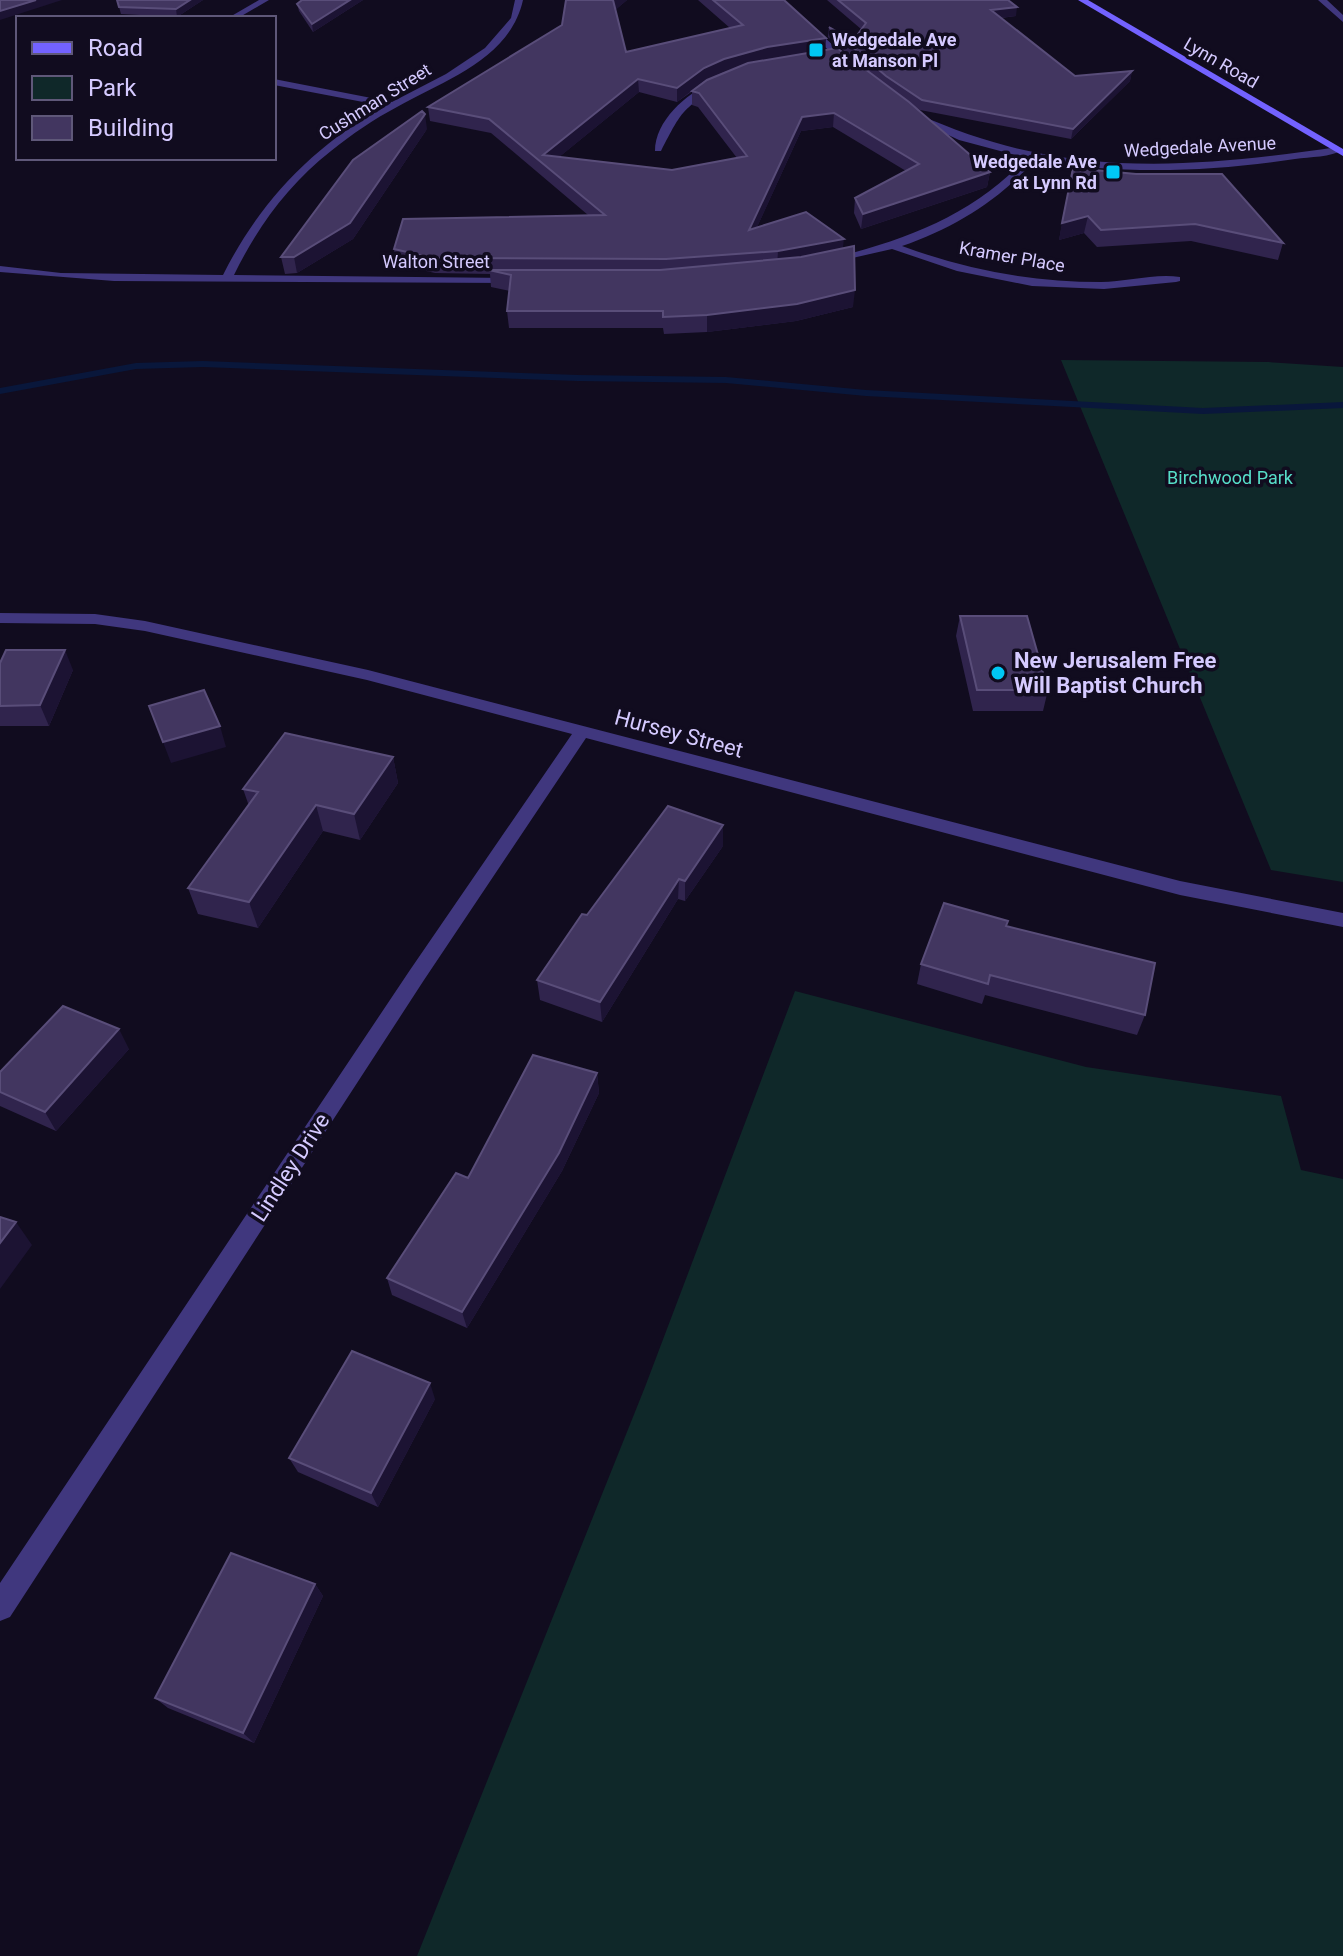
<svg xmlns="http://www.w3.org/2000/svg" width="1343" height="1956" viewBox="0 0 1343 1956" font-family="Roboto,sans-serif">
<rect width="100%" height="100%" fill="#110c1f"/>
<path fill="#0f2829" d="M1061,360l207,2 75,5v515l-72,-12z
M795,991l291,76 195,29 20,74 42,9v777h-926l228,-569z"/>
<g fill="none" stroke-linecap="round" stroke-linejoin="round">
<path fill="#09173b" fill-rule="evenodd" d="M203,361l375,14 148,2 140,13 337,18 140,-6v6l-140,6 -337,-18 -140,-13 -148,-2 -375,-14 -67,2 -136,25v-6l136,-25z"/>
<path fill="#40377e" fill-rule="evenodd" d="M259,0h10l-31,18h-10z
M515,0h8c-13,59 -78,80 -126,107 -23,12 -45,27 -66,44 -43,34 -73,75 -97,124l281,3 4,1v4l-405,-2 -114,-9v-6l61,7 162,2c37,-74 90,-128 161,-169l-110,-21v-6l118,23 54,-28 39,-26 26,-30z
M774,0h9l72,65v4h-6z
M1318,0h9l16,15v7z
M712,82l8,2c-38,27 -37,24 -59,67h-6c0,-30 31,-57 57,-69z
M912,114h6c142,65 270,55 420,33l5,3c-12,7 -33,7 -48,9 -86,13 -175,16 -260,1 -37,41 -81,68 -133,86 65,24 130,36 199,36 25,0 54,-9 79,-5v4l-4,1 -72,7 -72,-3 -75,-15 -65,-22 -66,15v-4c76,-19 146,-43 200,-102l-67,-18 -47,-22z
M0,613l95,1 50,7 223,49 812,211 163,32v14l-163,-32 -594,-157 -162,242 -414,637 -10,4v-38l410,-613 162,-236 -205,-54 -222,-49 -50,-7 -95,-1z"/>
<path fill="#7362ff" fill-rule="evenodd" d="M1078,0h10l255,149v7z"/>
</g>
<path fill="#30244d" fill-rule="evenodd" d="M117,0h86l-26,17 -56,-3z
M302,0h61l-50,32 -14,-21 -2,-7z
M566,0h61l-12,10 11,42 104,-24 -32,-28h86l42,38 -1,12 41,20 -38,-33 1,-10 24,14 8,-12 -34,-29h181l8,16 -15,2 74,58 57,-5 -2,10 -59,58 -151,-29 -7,-5 77,67 -3,15 -126,42 -7,-16 1,-15 51,-27 -73,-44 -32,4 -44,96 86,21 10,59 -57,14 -89,11 -43,2 -1,-6h-154l-2,-17 3,-20 -19,-4 -1,-13 -55,-1 -39,-9 -2,-15 194,-34 -97,-82 -61,-12 -2,-14 134,-82zM707,81l-15,10v14l6,2 39,51 -65,12 -113,-13 80,-65 38,10z
M427,129l-74,110 -56,34 -12,1 -4,-17z
M1073,168l210,75 -5,17 -87,-19 -94,6 -13,-14 -25,7z
M960,616l88,74 -5,21h-70l-17,-75z
M0,663l73,7 -24,56h-49z
M393,757l5,26 -38,57 -37,-9 -65,97 -60,-14 -10,-26 61,-82 -6,-17z
M723,846l-38,55 -7,-2 -76,123 -62,-22 -3,-20 50,-65z
M1007,926l138,89 -8,20 -152,-40 -3,9 -65,-20 4,-20z
M129,1049l-73,82 -56,-25v-34z
M597,1073l2,20 -37,78 -95,157 -75,-33 -5,-17 81,-100z
M435,1399l-57,108 -80,-35 -9,-14z
M315,1584l8,12 -69,147 -86,-35 -13,-10z"/>
<path fill="#1c1333" d="M36,0h26l-62,20v-9z
M190,0h13l-26,17 -1,-8z
M350,0h13l-50,32 -1,-8z
M612,0h15l-14,12z
M1017,7l-1,9 -27,3 2,-9z
M826,38l-1,13 -101,21 -21,10 -26,20v-14l27,-20 20,-9 43,-12z
M1132,71l-2,10 -59,58 2,-10z
M638,79l1,13 -92,75 -4,-12z
M834,113l-1,14 -32,4 -52,114v-15l53,-113z
M425,114l2,15 -74,110 -56,34 -3,-16z
M990,172l-3,15 -126,42 2,-15z
M1088,216l-4,17 -25,7 3,-17z
M844,239l-2,16 -65,12 1,-16z
M855,290l-2,17 -57,14 -89,11v-17z
M65,650l8,20 -24,56 -9,-21z
M220,726l6,21 -55,16 -8,-21z
M393,757l5,26 -38,57 -6,-26z
M316,805l7,26 -65,97 -9,-26z
M723,825v21l-38,55v-20z
M679,879l-1,20 -76,123 -2,-20z
M119,1029l10,20 -73,82 -11,-19z
M597,1073l2,20 -37,78 -95,157 -5,-16z
M16,1222l16,23 -32,44v-46z
M430,1383l5,16 -57,108 -7,-14z
M315,1584l8,12 -69,147 -11,-10z"/>
<path fill="#423660" stroke="#594d79" stroke-width="2" d="M0,0h36l-36,11z
M117,0h73l-14,9 -57,-2z
M302,0h48l-38,24 -15,-20z
M566,0h47l13,52 117,-27 -30,-25h71l42,38 -59,9 -43,12 -20,9 -27,20 -39,-9 -95,76 129,15 75,-14 -48,-63 -7,-2 15,-11 41,-17 89,-15 72,54 81,70 -127,42 -8,-16 64,-34 -85,-51 -32,4 -53,113 57,-18 38,27 -66,12 -112,8 -233,-1 -39,-9 9,-30 202,-4 -116,-96 -61,-12 134,-82z
M838,0h170l9,7 -26,3 84,66 57,-5 -59,58 -151,-29 -36,-24 -57,-49 24,14 13,-18z
M422,111l3,3 -75,109 -56,34h-13l72,-97z
M1073,168l63,6h86l61,69 -88,-19 -94,6 -13,-14 -26,7z
M854,246l1,44 -58,14 -90,11 -44,2v-6h-156l4,-36 -22,-5h171l141,-13z
M960,616h67l21,74h-71z
M6,650h59l-25,55 -40,1v-43z
M204,690l16,36 -57,16 -14,-36z
M285,733l108,24 -39,57 -38,-9 -67,97 -61,-14 70,-96 -15,-3z
M668,806l55,19 -38,56 -6,-2 -79,123 -63,-22 45,-66 5,1z
M944,903l64,18 -2,5 149,37 -10,52 -155,-40 -2,9 -67,-20z
M63,1006l56,23 -74,83 -45,-20v-20z
M533,1055l64,18 -38,80 -97,159 -75,-34 69,-105 12,5z
M0,1217l16,5 -16,21z
M352,1351l78,32 -59,110 -82,-35z
M231,1553l84,31 -72,149 -88,-35z"/>
<g fill="#00c7f5" stroke="#110c1f" stroke-width="3">
<rect x="808" y="42" width="16" height="16" rx="4"/>
<rect x="1105" y="164" width="16" height="16" rx="4"/>
<circle cx="998" cy="673" r="8"/>
</g>
<g text-anchor="middle" stroke-width="7" stroke-linejoin="round" paint-order="stroke">
<g font-size="18" font-weight="bold" fill="#d5caff" stroke="#110c1f" text-anchor="start">
<text x="832" y="46">Wedgedale Ave<tspan x="832" dy="21">at Manson Pl</tspan></text>
<text x="1097" y="168" text-anchor="end">Wedgedale Ave<tspan x="1097" dy="21">at Lynn Rd</tspan></text>
</g>
<g font-size="18" fill="#d5caff" stroke="#110c1f">
<text transform="translate(1221 63) rotate(30)" y="6">Lynn Road</text>
<text transform="translate(375 102) rotate(-32)" y="6">Cushman Street</text>
<text transform="translate(1200 147) rotate(-3)" y="6">Wedgedale Avenue</text>
<text transform="translate(1012 257) rotate(10)" y="6">Kramer Place</text>
<text x="436" y="268">Walton Street</text>
</g>
<g font-size="18" fill="#57dec8" stroke="#110c1f">
<text x="1230" y="484">Birchwood Park</text>
</g>
<g font-size="22" font-weight="bold" fill="#d5caff" stroke="#110c1f" text-anchor="start">
<text x="1014" y="668">New Jerusalem Free<tspan x="1014" dy="25">Will Baptist Church</tspan></text>
</g>
<g font-size="22" fill="#d5caff" stroke="#110c1f">
<text transform="translate(679 733) rotate(15)" y="8">Hursey Street</text>
<text transform="translate(290 1167) rotate(-57)" y="8">Lindley Drive</text>
</g>
</g>
<rect x="16" y="16" width="260" height="144" fill="#110c1f" stroke="#5f5879" stroke-width="2"/>
<rect x="32" y="42" width="40" height="12" fill="#7362ff" stroke="#5f5879" stroke-width="2"/>
<text x="88" y="56" font-size="24" fill="#d5caff">Road</text>
<rect x="32" y="76" width="40" height="24" fill="#0f2829" stroke="#5f5879" stroke-width="2"/>
<text x="88" y="96" font-size="24" fill="#d5caff">Park</text>
<rect x="32" y="116" width="40" height="24" fill="#423660" stroke="#5f5879" stroke-width="2"/>
<text x="88" y="136" font-size="24" fill="#d5caff">Building</text>
</svg>
